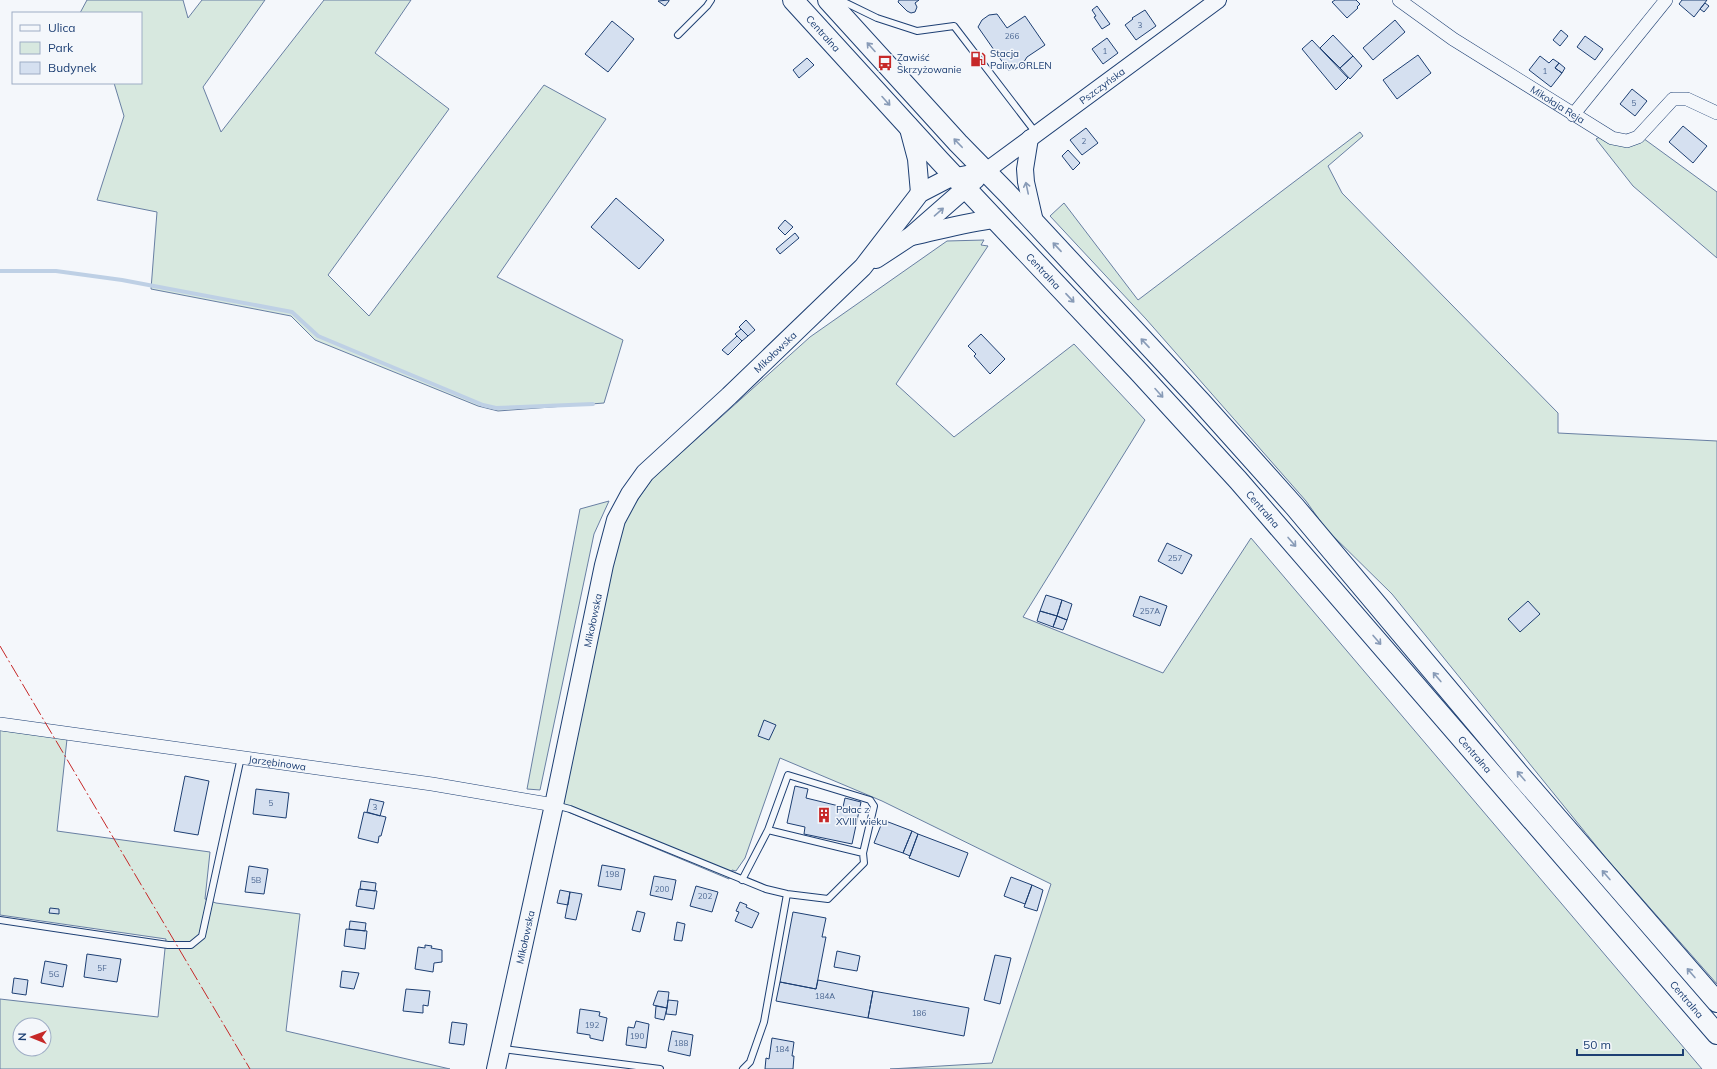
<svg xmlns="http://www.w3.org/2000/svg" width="1717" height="1069" viewBox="0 0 1717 1069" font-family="Mulish,sans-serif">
<rect width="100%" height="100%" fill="#f4f7fb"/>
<path fill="#d7e8df" stroke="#687fa3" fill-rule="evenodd" d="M87,0h96l5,18 14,-18h63l-62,87 18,45 103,-132h87l-36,53 74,56 -121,166 41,41 175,-231 62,34 -109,158 126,63 -19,63 -106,8 -20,-5 -163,-66 -24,-24 -140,-27 6,-77 -60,-12 27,-84 -10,-33h27v-70h-61z
M1611,131l10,4 15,-2 81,59v66l-84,-72 -37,-47z
M1360,132l3,4 -35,30 14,27 216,220v20l159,8v543l-111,-126 -214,-264 -66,-65 -20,-28 -160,-182 -96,-103 14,-13 74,97z
M984,240l-3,5 7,1 -92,138 58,53 120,-93 71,76 -122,197 140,56 88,-135 451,531h-812l102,-6 59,-179 -169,-83 -102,-43 -35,100 -9,13 -4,-1 -3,9 -182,-76 71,-275 34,-49 158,-142 137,-96z
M609,501l-15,33 -54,256 -13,-1 53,-280z
M0,730l67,9 -10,92 153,21 -5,47 11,4 84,11 -14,117 164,38h-450v-70l158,18 8,-78 -166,-24zM20,1025h24v24h-24z"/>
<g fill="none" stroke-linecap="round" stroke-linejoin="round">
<path stroke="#bed0e5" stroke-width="4" d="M0,271h56l66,9 170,32 26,24 165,69 13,3 97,-4"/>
</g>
<path fill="#d5e0f0" stroke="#1d3f73" d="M669,0v1l-4,5 -7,-5z
M899,0h20l-4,3 2,4 -2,5 -4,1 -4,-2 -9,-9z
M1335,0h21l4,4 -3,3 1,1 -11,10 -15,-16z
M1682,0h25l-13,17 -15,-13z
M1705,3l4,3 -5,6 -4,-3z
M1097,6l13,18 -8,5 -8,-12 2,-1 -4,-6z
M1145,10l11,16 -20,14 -11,-15 8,-6 -1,-1z
M997,14l10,14 18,-12 20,29 -18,12 -5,8 -7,4 -7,1 -30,-43 4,-7 7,-5z
M1395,20l10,12 -32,28 -10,-12z
M612,21l22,18 -26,33 -23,-18z
M1561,30l7,6 -8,10 -7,-6z
M1333,35l20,21 -13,12 -20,-20z
M1585,36l18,13 -8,11 -18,-13z
M1107,38l11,15 -15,11 -11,-15z
M1312,40l36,38 -12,12 -34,-41z
M1418,55l13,18 -34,26 -14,-19z
M1353,56l9,10 -12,13 -10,-11z
M1540,56l9,7 4,-4 6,4 -4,5 7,5 -11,14 -22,-17z
M807,58l7,7 -15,13 -6,-8z
M1559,63l6,5 -3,5 -7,-5z
M1632,89l15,12 -12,15 -15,-12z
M1683,126l24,20 -14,17 -24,-21z
M1086,128l12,15 -16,12 -12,-15z
M1068,150l12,13 -7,7 -11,-14z
M616,198l48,42 -25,29 -48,-42z
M785,220l8,7 -8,8 -7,-7z
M795,233l4,5 -19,16 -4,-5z
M746,320l9,10 -7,6 -9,-9z
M741,329l7,7 -6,5 -7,-7z
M981,334l24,25 -15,15 -16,-18 2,-2 -8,-8z
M737,336l5,5 -14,14 -6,-5z
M1167,543l25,12 -10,19 -24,-13z
M1046,595l16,5 -5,16 -17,-5z
M1140,596l27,10 -7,20 -27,-10z
M1062,600l10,4 -5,16 -10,-4z
M1528,601l12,13 -20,18 -12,-13z
M1040,611l17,5 -4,11 -16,-6z
M1057,616l10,4 -4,10 -10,-3z
M764,720l12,5 -7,15 -11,-4z
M185,776l24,5 -11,54 -24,-4z
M795,786l13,3 -2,9 37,9 2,-9 16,4 -9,42 -48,-10 1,-7 -18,-4z
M256,789l33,4 -3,25 -33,-4z
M370,799l14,3 -4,14 -13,-4z
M364,812l22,5 -5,19h-2l-1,7 -20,-5z
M883,820l29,11 -9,22 -29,-10z
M912,831l6,3 -8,22 -7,-3z
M918,834l50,19 -9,24 -50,-19z
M602,865l23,4 -4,21 -23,-4z
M249,866l19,3 -4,25 -19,-2z
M654,876l22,4 -4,20 -22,-5z
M1011,877l21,8 -7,19 -21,-8z
M361,881l15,2 -1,8 -15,-2z
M1032,885l11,5 -6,21 -13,-4z
M696,886l22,6 -6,20 -22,-6z
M359,889l18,2 -3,18 -18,-3z
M560,890l10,2 -2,13 -11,-2z
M570,892l12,2 -6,26 -11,-2z
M740,902l7,3 -1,2 13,6 -7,15 -17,-7 4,-9 -3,-1z
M50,908l9,1v5l-10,-1z
M637,911l8,2 -5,19 -8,-2z
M793,912l33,6 -4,19h4l-10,52 -36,-7z
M350,921l16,2 -1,8 -16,-2z
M677,922l8,2 -3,17 -8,-1z
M346,929l21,2 -2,18 -21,-3z
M425,945l7,1 -1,2 11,2v12l-8,1 -1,9 -18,-3 3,-22 7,1z
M837,951l23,5 -3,15 -23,-4z
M87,954l34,5 -4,23 -33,-5z
M995,955l16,3 -11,46 -16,-4z
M45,961l22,4 -4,22 -22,-4z
M342,971l17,2 -5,16 -14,-2z
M14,978l14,2 -2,15 -14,-2z
M818,980l55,11 -5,27 -92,-17 4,-19 36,7z
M406,989l24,2 -2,15 -5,-1v8l-20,-2z
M658,991l11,1 -2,16 -14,-3z
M873,991l96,17 -5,28 -96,-18z
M668,1000l10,1 -2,14 -10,-1z
M656,1006l11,2 -3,12 -9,-2z
M580,1009l20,3 -1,4 8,2 -4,23 -13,-3v-3l-13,-2z
M636,1021l13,3 -3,24 -20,-3 2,-18 6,1z
M452,1022l15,2 -3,21 -15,-2z
M672,1031l21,4 -3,21 -22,-5z
M772,1038l22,4 -2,14h2l-1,13h-28l1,-11 3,1z"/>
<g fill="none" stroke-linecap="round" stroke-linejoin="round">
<defs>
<path id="service" d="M840,0l37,18 40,13 37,-5 82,107
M678,35l29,-29 4,-6
M555,805l15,4 196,80 21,5 41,5 36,-36 -1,-10
M742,880l26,-50 20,-55 82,25 4,6 -11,47 -95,-23
M0,920l168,25h23l11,-9 39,-179
M503,1049l157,20
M743,1069l7,-7 14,-40 23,-128"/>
<g id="minor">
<path id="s1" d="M1399,0l54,39 159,99 15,3 11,-4 35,-38h14l30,14"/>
<path d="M1573,115l93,-115"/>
<path id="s2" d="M0,724l432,60 122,21"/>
</g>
<g id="tertiary">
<path d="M1030,138l-5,31 1,13 10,44"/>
<path id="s3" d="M986,171l232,-171"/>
</g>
<g id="secondary">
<path d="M908,125l9,34 3,34"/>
<path d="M912,236c28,-6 55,-14 83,-17"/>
<path d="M876,259l35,-23 65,-57"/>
<path id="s4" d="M496,1069l58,-264 50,-240 12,-45 14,-26 15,-21 84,-77 134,-129 57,-74 27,-14 39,-8"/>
</g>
<g id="primary">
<path id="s5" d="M793,0l147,161 199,211 99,108 479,554"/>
<path d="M828,0l130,143 49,50 194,209 94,105 225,268 197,227"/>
</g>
</defs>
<use href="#service" stroke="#1d3f73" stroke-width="8"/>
<use href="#minor" stroke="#1d3f73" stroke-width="14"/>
<use href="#tertiary" stroke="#1d3f73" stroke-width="18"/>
<use href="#secondary" stroke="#1d3f73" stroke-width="20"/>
<use href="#primary" stroke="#1d3f73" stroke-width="22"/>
<use href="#service" stroke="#f4f7fb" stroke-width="6"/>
<use href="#minor" stroke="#f4f7fb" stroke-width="13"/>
<use href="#tertiary" stroke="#f4f7fb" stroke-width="16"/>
<use href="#secondary" stroke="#f4f7fb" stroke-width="18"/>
<use href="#primary" stroke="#f4f7fb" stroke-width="20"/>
<path stroke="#c62828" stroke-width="1" stroke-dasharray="14 3 2 3" stroke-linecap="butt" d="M0,646l250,423"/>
</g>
<defs><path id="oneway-shaft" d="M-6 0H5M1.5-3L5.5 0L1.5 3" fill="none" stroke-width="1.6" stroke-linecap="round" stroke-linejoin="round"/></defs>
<g stroke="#889bb7">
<use href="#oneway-shaft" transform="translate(871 47) rotate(-132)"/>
<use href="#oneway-shaft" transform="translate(886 101) rotate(48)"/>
<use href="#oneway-shaft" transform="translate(958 143) rotate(-134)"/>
<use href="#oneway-shaft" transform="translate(1027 188) rotate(-102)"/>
<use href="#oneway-shaft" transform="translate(939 212) rotate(-41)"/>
<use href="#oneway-shaft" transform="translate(1057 247) rotate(-133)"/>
<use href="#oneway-shaft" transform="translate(1070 298) rotate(47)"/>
<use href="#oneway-shaft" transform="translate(1145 343) rotate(-133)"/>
<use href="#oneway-shaft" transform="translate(1159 393) rotate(48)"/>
<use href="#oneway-shaft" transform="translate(1292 542) rotate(49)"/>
<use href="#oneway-shaft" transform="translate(1377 640) rotate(49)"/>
<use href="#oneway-shaft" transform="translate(1437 677) rotate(-130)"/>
<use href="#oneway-shaft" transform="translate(1521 776) rotate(-131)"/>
<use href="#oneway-shaft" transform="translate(1606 875) rotate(-131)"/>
<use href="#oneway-shaft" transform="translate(1691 973) rotate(-131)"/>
</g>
<defs>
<symbol id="fuel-bare" viewBox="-9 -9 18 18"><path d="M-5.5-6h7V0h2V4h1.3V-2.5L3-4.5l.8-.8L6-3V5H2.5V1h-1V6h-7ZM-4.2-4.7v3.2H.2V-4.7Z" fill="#c62828" stroke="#f4f7fb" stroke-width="2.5" paint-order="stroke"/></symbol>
<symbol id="bus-bare" viewBox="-9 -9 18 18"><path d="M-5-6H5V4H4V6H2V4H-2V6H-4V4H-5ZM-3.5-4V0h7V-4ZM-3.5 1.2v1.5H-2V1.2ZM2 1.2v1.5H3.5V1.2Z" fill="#c62828" stroke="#f4f7fb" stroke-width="2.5" paint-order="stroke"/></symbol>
<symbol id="building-bare" viewBox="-9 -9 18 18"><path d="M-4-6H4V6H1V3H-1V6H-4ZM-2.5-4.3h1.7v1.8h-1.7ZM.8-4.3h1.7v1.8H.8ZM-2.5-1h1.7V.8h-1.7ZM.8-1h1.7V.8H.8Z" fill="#c62828" stroke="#f4f7fb" stroke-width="2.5" paint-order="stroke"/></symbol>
</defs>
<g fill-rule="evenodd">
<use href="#fuel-bare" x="967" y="48" width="22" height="22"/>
<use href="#bus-bare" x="874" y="52" width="22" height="22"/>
<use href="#building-bare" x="813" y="804" width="22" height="22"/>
</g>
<g text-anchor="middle" stroke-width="3" stroke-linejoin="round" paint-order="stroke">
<g font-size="8" fill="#4b6792">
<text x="1140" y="28">3</text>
<text x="1012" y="39">266</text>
<text x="1105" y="54">1</text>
<text x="1545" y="74">1</text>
<text x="1634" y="106">5</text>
<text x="1084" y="144">2</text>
<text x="1175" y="561">257</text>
<text x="1150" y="614">257A</text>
<text x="271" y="806">5</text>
<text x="375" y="810">3</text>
<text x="612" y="877">198</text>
<text x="256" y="883">5B</text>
<text x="662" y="892">200</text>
<text x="705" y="899">202</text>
<text x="102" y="971">5F</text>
<text x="54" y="977">5G</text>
<text x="825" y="999">184A</text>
<text x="919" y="1016">186</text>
<text x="592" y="1028">192</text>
<text x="637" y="1039">190</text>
<text x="681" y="1046">188</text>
<text x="782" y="1052">184</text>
</g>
<g font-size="10" fill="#1d3f73" stroke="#f4f7fb">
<text dy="4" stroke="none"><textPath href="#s5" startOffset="45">Centralna</textPath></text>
<text dy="4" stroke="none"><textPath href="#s3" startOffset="144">Pszczyńska</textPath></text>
<text dy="4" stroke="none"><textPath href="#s1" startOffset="190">Mikołaja Reja</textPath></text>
<text dy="4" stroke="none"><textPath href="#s5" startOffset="369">Centralna</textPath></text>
<text dy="4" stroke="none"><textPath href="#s4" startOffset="795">Mikołowska</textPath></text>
<text dy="4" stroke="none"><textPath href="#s5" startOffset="693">Centralna</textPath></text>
<text dy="4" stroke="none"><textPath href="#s4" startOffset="459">Mikołowska</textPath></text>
<text dy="4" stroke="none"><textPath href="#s5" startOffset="1017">Centralna</textPath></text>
<text dy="4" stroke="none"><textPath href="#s2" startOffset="280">Jarzębinowa</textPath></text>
<text dy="4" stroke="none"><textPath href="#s4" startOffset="135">Mikołowska</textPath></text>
<text dy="4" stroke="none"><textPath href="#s5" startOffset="1341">Centralna</textPath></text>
</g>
<g font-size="10" fill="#1d3f73" stroke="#f4f7fb" text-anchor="start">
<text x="990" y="57">Stacja<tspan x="990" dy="12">Paliw ORLEN</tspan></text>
<text x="897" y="61">Zawiść<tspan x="897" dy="12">Skrzyżowanie</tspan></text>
<text x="836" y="813">Pałac z<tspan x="836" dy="12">XVIII wieku</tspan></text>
</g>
</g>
<rect x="12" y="12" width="130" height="72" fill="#f4f7fb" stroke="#9eadc5"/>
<rect x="20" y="25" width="20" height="6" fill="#f4f7fb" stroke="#9eadc5"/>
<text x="48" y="32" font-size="12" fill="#1d3f73">Ulica</text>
<rect x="20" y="42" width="20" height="12" fill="#d7e8df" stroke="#9eadc5"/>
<text x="48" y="52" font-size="12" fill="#1d3f73">Park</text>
<rect x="20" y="62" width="20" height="12" fill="#d5e0f0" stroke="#9eadc5"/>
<text x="48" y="72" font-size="12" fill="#1d3f73">Budynek</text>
<g transform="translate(32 1037) rotate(271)"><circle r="19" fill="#f4f7fb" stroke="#9eadc5"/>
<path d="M0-3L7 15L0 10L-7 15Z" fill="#c62828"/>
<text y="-6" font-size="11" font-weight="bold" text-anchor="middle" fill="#1d3f73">N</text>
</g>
<path d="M1577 1049v6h106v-6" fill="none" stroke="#1d3f73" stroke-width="2"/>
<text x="1583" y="1049" font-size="12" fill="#1d3f73" stroke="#f4f7fb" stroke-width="3" paint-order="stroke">50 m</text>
</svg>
